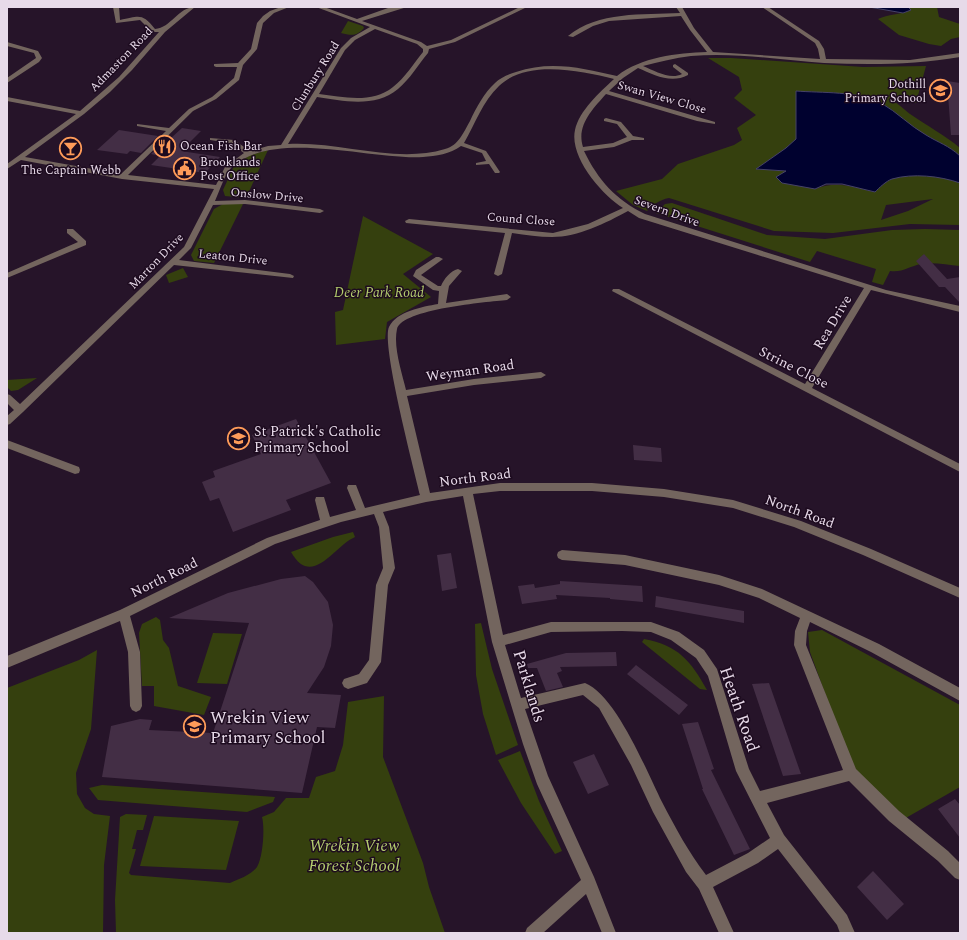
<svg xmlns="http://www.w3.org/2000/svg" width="967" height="940" viewBox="0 0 967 940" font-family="Spectral,serif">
<rect width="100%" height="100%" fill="#261429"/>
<path fill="#35400e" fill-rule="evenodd" d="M908,7h29l2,10 21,7v13l-9,2 -10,7 -12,-2 -30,-9 -21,-16c10,-5 22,-4 33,-9z
M348,21l15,5 1,2c-7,8 -12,8 -23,5z
M708,58h23l132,9 63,-1 -10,37 -29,-4c11,3 15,9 23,15 17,12 35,21 50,34v8c-12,-11 -21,-13 -34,-21 -16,-9 -29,-23 -45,-32 -22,-12 -60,-10 -85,-12v48l-10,9 -29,21 30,2 28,18c22,-9 38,-2 59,3 5,-4 12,-11 18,-13 21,-7 48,-3 68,4v42l-50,-1 -77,9 -59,-2 -105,-33c-10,2 -15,6 -22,13l-14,-6 -17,-14 46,-12 16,-15 56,-19 8,-5 -5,-12 19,-13 -22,-17 8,-8 -3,-13zM933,199l-25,12 -27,9 5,-15z
M268,150l-22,48 -21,-2 -2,-6 11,-24 16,-11z
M672,203l95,32 58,4 67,-9 33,-1 35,1v36c-13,-1 -26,-4 -39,-2 -11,2 -19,9 -31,7l-7,14 -11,-3 4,-13 -59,-18 -7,11 -154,-49 9,-9z
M223,204h20l-29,59 -20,-2 -3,-6 23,-46z
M363,216l70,38 -30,20 28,23 -44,25 -2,17 -49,6 -1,-33 8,-2z
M183,268l5,9 -19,6 -3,-8z
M37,378l-19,12 -7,1 -4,-4v-7z
M353,532l2,5c-21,9 -43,52 -64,15l42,-15z
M156,617l4,3 3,20 6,8 9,38 33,11 -7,18 -50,-9v-20h-12l-3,-53 3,-9z
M481,623l11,46 26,76 -22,10 -13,-41 -7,-39 -1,-51z
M822,630l138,75v82l-56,32 -49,-50 -10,-21 -35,-96 -2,-20z
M213,633l29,1 -15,50 -30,-1z
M644,639c34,6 47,22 63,51l-7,-1 -58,-47z
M97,650l-6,79 -15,44 1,21 8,14 9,6 16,2 -6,49 -1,68h-96v-245l72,-28z
M384,696l-1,61 40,106 6,24 16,46h-329l-1,-33 5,-83 6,-3 21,1 -4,15h-6l-5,19h4l-7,24 2,2 99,8c9,-4 21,-8 27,-16 6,-10 8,-39 5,-50l12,-5 12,-14h23l7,-21 19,-6 8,-26 5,-43z
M520,751l19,50 23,50 -7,3 -34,-51 -23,-43z
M102,785l173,12 -2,5 -26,10 -149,-12 -9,-12z
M154,816l85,5 -13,49 -86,-4z"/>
<path fill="#00012f" stroke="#454267" d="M869,7h39l3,3 -8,3z
M796,91c25,2 63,0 85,12 16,9 29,23 45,32 13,8 22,10 34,21v27c-20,-7 -47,-10 -68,-4 -6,2 -13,9 -17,13l-33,-8h-16l-11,5 -33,-6 -6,-6 10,-6 -30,-2 30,-21 10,-9z"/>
<path fill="#432e45" d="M947,81l13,2v52h-9z
M182,128l19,3 -20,20 39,6 -15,16 -54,-8 9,-9 -9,-2 17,-16h3z
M119,130l39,6 -17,17 -11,-2 -3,3 -30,-4z
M924,254l23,25 13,-2v26l-15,-16h-6l-23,-26z
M296,419l35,64 -45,17 5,10 -58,22 -14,-34 -9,3 -8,-19 13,-5 -2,-6 48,-17 -9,-19z
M633,445l28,3 1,14 -28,-2z
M451,553l6,35 -15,3 -5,-36z
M305,576l8,6 15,20 5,23 -2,21 -7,21 -17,26 34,2 -6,33 -18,-1 -15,66 -200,-16 9,-51 29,-7 12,1 -3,10 64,3 36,-110 -80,-5 59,-25 53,-14z
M560,581l82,5 1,16 -33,-3v-1l-54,-3 1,4 -35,5 -4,-18 16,-2 1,4 25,-4z
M656,596l88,15v12l-89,-16z
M616,652l1,14 -57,1 2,4 -5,2 6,14 -17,4 -9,-23h-9l-1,-4 39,-11z
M636,665l52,40 -9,10 -52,-41z
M769,683l32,91 -18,2 -31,-92z
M698,722l16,47 -3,1 39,79 -16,6 -32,-66h1l-21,-65z
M594,754l15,31 -21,9 -15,-32z
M955,799l5,6v33l-22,-29z
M873,871l31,33 -17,16 -30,-33z"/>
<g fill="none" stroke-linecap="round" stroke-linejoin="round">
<path fill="#73655e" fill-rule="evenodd" d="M113,7h6l1,13c20,-4 22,-7 35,9 16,-1 23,-22 40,-22l-30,25 -33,38 -22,22 -26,22 -59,43 96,17 45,-43 -29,-5v-2l32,4 20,-19 23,-12 22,-19 3,-11h-21l-2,-1v-2l24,-1 13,-14 6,-26 6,-7 7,-5 11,-4h8l-15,6 -11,10 -6,26 -14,16 -4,15 -23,19 -23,12 -65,64 88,10 9,-18 19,-14 -14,-10 -20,-3v-2l24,2 16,11 18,-5 13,-1 60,-97 10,-10 19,-11 -54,-20h8l33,12 31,-11 19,-1 -45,14 59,21 6,4 24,-6 69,-33h7l-72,35 -26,7 -1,4c-10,12 -18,26 -30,36 -22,19 -55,12 -81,8l-29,47c51,-3 108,20 157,5 14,-4 18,-16 25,-28 6,-13 14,-28 25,-38 5,-5 14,-9 21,-11 34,-12 67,-4 101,4 24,-19 60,-23 90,-24l-17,-22 -9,-14 -72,5 -16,5 -20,11 -5,-1c30,-25 75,-21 112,-23l-4,-6h6l12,21 19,24 107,7 -2,-10 -3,-6 -53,-36h6l51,34 5,8 2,10 84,1 50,-7v4c-45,8 -91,8 -136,6 -44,-3 -89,-11 -133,-7 -16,2 -32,6 -48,10 12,5 27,14 39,8l-9,-7v-2l2,-1 13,9v2c-17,9 -34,0 -50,-7l-15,10 -14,13 106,31v2l-18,-3 -91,-27c-13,15 -30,31 -23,53l30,-4 14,-6 -10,-13 -13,-3v-2l2,-1 15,4 12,14 11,2v2h-12l-18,7 -30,4c14,29 32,49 61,63l241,76 74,16v6l-89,-22 -59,98 148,76v8l-348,-181 1,-2h6l186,95 59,-96 -225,-70 -11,-7c-22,12 -50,26 -76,26 -13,0 -26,-2 -40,-4l-10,41 -4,2 -4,-2 11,-41 -99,-10 -1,-2 4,-2 144,14 35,-9 35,-16c-21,-13 -54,-51 -48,-78 4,-19 25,-38 39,-51 -33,-8 -87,-20 -115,7 -16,15 -24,38 -35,57l22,8 14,21 -1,1h-4l-6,-9 -13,1v-2l10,-2 -4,-8 -21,-7c-11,8 -25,10 -38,11 -54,3 -150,-29 -192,11 -6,6 -12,24 -16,33l30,-1 75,9 4,2 -4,2 -75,-9 -32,1 -22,43 -12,12 111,14 4,2 -1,2 -119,-13 -151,147 -13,12 -3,1v-9l7,-6 -7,-7v-9l3,1 10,9 164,-157 30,-58 -92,-10 -101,-19 -14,9v-5l69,-50 -69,-13v-4l73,14 39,-34 40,-45h-7l-12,-12 -24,3zM375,29l42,15 6,5v3c-9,11 -18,26 -30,35 -21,17 -50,10 -74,7l26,-44 10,-10z
M7,42l31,9 4,7 -3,4 -32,21v-5l29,-20 -2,-5 -27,-7z
M67,229h6l13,12v4l-79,33v-5l71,-31 -11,-9z
M436,257h3l4,2 -22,16 17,11h3c3,-7 9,-15 17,-17l4,2 -13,15 -3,17 61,-9 4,3 -4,3c-20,2 -105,9 -110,29 -4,18 5,44 9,61l68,-11 67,-7 5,3 -5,3 -67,7 -67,11 23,97 70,-10h92l72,6 69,11 68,21 70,28 89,39v10l-97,-43 -69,-28 -61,-19 -69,-11 -72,-6h-92l-27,3 30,141 48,-13h100l28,10 25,18 13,19 32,100 11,22 83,-21 -49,-125 1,-14 5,-13 -41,-20 -40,-13 -94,-20 -63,-5 -4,-2 -1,-3 1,-3 4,-2 63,5 94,20 43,14 117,55 81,44v13l-89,-49 -61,-30 -3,9 -1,14 50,124 43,42 49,40 12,12v17l-5,-2 -17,-17 -49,-40 -40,-40 -82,22 17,32 63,80 8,18h-15l-3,-8 -59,-76 -20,14 -45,24 21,46h-15l-20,-44 -13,-17 -33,-60 -22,-47 -32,-57 -16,-13 -58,14 23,67 46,101 22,56h-14l-16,-39 -43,39h-18l2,-5 54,-48 -44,-96 -14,-40 -31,-102 -29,-146 -37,6 -43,10 6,15 6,41 -7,17 -7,77 -14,21 -19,6 -4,-2 -2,-4 2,-4 15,-5 10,-14 7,-75 7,-17 -4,-41 -5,-13 -33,8 -66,22 -145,72 10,36 2,54 -2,4 -4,2 -4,-2 -2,-4 -2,-54 -8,-31 -113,47v-12l113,-46 147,-72 53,-18 -5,-20 1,-3h8l6,20 26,-7 -9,-22 1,-3h8l9,23 55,-13c-6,-26 -39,-151 -31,-168 8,-16 33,-20 49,-23l1,-13 -6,-1 -20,-14 3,-6zM622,631l29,1 20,8 25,18 12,18 28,95 34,67 -22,15 -42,22c-17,-22 -31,-48 -44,-73 -15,-30 -46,-107 -77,-119l-64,15 -16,-53 46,-13z
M7,440l72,27 1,3 -1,3 -4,1 -68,-26z"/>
</g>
<defs>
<symbol id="school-ring" viewBox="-11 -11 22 22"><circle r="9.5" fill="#1d0b1f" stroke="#fe9b59" stroke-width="1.5"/><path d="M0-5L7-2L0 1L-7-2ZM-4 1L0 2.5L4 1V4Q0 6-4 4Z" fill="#fe9b59"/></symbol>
<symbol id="restaurant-ring" viewBox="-11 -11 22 22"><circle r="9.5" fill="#1d0b1f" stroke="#fe9b59" stroke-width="1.5"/><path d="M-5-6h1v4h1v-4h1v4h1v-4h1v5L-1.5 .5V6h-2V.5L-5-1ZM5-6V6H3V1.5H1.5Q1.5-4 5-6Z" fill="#fe9b59"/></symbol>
<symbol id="bar-ring" viewBox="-11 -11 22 22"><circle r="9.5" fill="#1d0b1f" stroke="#fe9b59" stroke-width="1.5"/><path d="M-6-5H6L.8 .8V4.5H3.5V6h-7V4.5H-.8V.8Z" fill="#fe9b59"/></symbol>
<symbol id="civic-ring" viewBox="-11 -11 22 22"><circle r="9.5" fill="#1d0b1f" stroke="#fe9b59" stroke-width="1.5"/><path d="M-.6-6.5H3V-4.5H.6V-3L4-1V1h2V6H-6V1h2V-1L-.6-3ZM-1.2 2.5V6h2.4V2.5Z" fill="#fe9b59"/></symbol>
</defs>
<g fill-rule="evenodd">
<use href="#school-ring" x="928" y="78" width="25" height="25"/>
<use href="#restaurant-ring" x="152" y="134" width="25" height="25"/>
<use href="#bar-ring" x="58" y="136" width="25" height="25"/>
<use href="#civic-ring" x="172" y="156" width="25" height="25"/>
<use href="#school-ring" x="226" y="426" width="25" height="25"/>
<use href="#school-ring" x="182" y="714" width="25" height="25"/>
</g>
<g text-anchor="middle" stroke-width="3" stroke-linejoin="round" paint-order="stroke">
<g font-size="12" fill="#e7dae9" stroke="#1d0b1f">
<text transform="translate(121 59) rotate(-46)" y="4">Admaston Road</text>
<text transform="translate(315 76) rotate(-58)" y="4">Clunbury Road</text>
<text transform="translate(662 97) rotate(16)" y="4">Swan View Close</text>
<text transform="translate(267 195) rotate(5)" y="4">Onslow Drive</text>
<text transform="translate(667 211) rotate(20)" y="4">Severn Drive</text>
<text transform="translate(521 219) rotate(4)" y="4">Cound Close</text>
<text transform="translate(233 257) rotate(6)" y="4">Leaton Drive</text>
<text transform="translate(156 261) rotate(-46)" y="4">Marton Drive</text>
</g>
<g font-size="12" fill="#e7dae9" stroke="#1d0b1f" text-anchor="start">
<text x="926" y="88" text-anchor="end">Dothill<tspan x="926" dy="14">Primary School</tspan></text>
<text x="180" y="150">Ocean Fish Bar</text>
<text x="200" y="166">Brooklands<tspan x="200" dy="14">Post Office</tspan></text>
<text x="71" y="174" text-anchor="middle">The Captain Webb</text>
</g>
<g font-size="14" font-style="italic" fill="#b3cc6e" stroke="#1d0b1f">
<text x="379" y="297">Deer Park Road</text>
</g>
<g font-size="14" fill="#e7dae9" stroke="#1d0b1f">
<text transform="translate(832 322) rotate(-59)" y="5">Rea Drive</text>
<text transform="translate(794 367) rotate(27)" y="5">Strine Close</text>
<text transform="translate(470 370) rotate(-8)" y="5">Weyman Road</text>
<text transform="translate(475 477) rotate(-7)" y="5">North Road</text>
<text transform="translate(800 511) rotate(20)" y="5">North Road</text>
<text transform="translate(164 577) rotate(-26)" y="5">North Road</text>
</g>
<g font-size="14" fill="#e7dae9" stroke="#1d0b1f" text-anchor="start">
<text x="254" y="436">St Patrick's Catholic<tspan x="254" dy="16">Primary School</tspan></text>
</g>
<g font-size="17" fill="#e7dae9" stroke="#1d0b1f">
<text transform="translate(530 686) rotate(73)" y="6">Parklands</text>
<text transform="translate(740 709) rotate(71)" y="6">Heath Road</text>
</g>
<g font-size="17" fill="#e7dae9" stroke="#1d0b1f" text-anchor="start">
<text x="210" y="723">Wrekin View<tspan x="210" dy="20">Primary School</tspan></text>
</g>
<g font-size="17" font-style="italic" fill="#b3cc6e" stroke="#1d0b1f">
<text x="354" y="851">Wrekin View<tspan x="354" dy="20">Forest School</tspan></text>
</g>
</g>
<rect width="967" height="940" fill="none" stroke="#e7dae9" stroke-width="16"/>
</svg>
